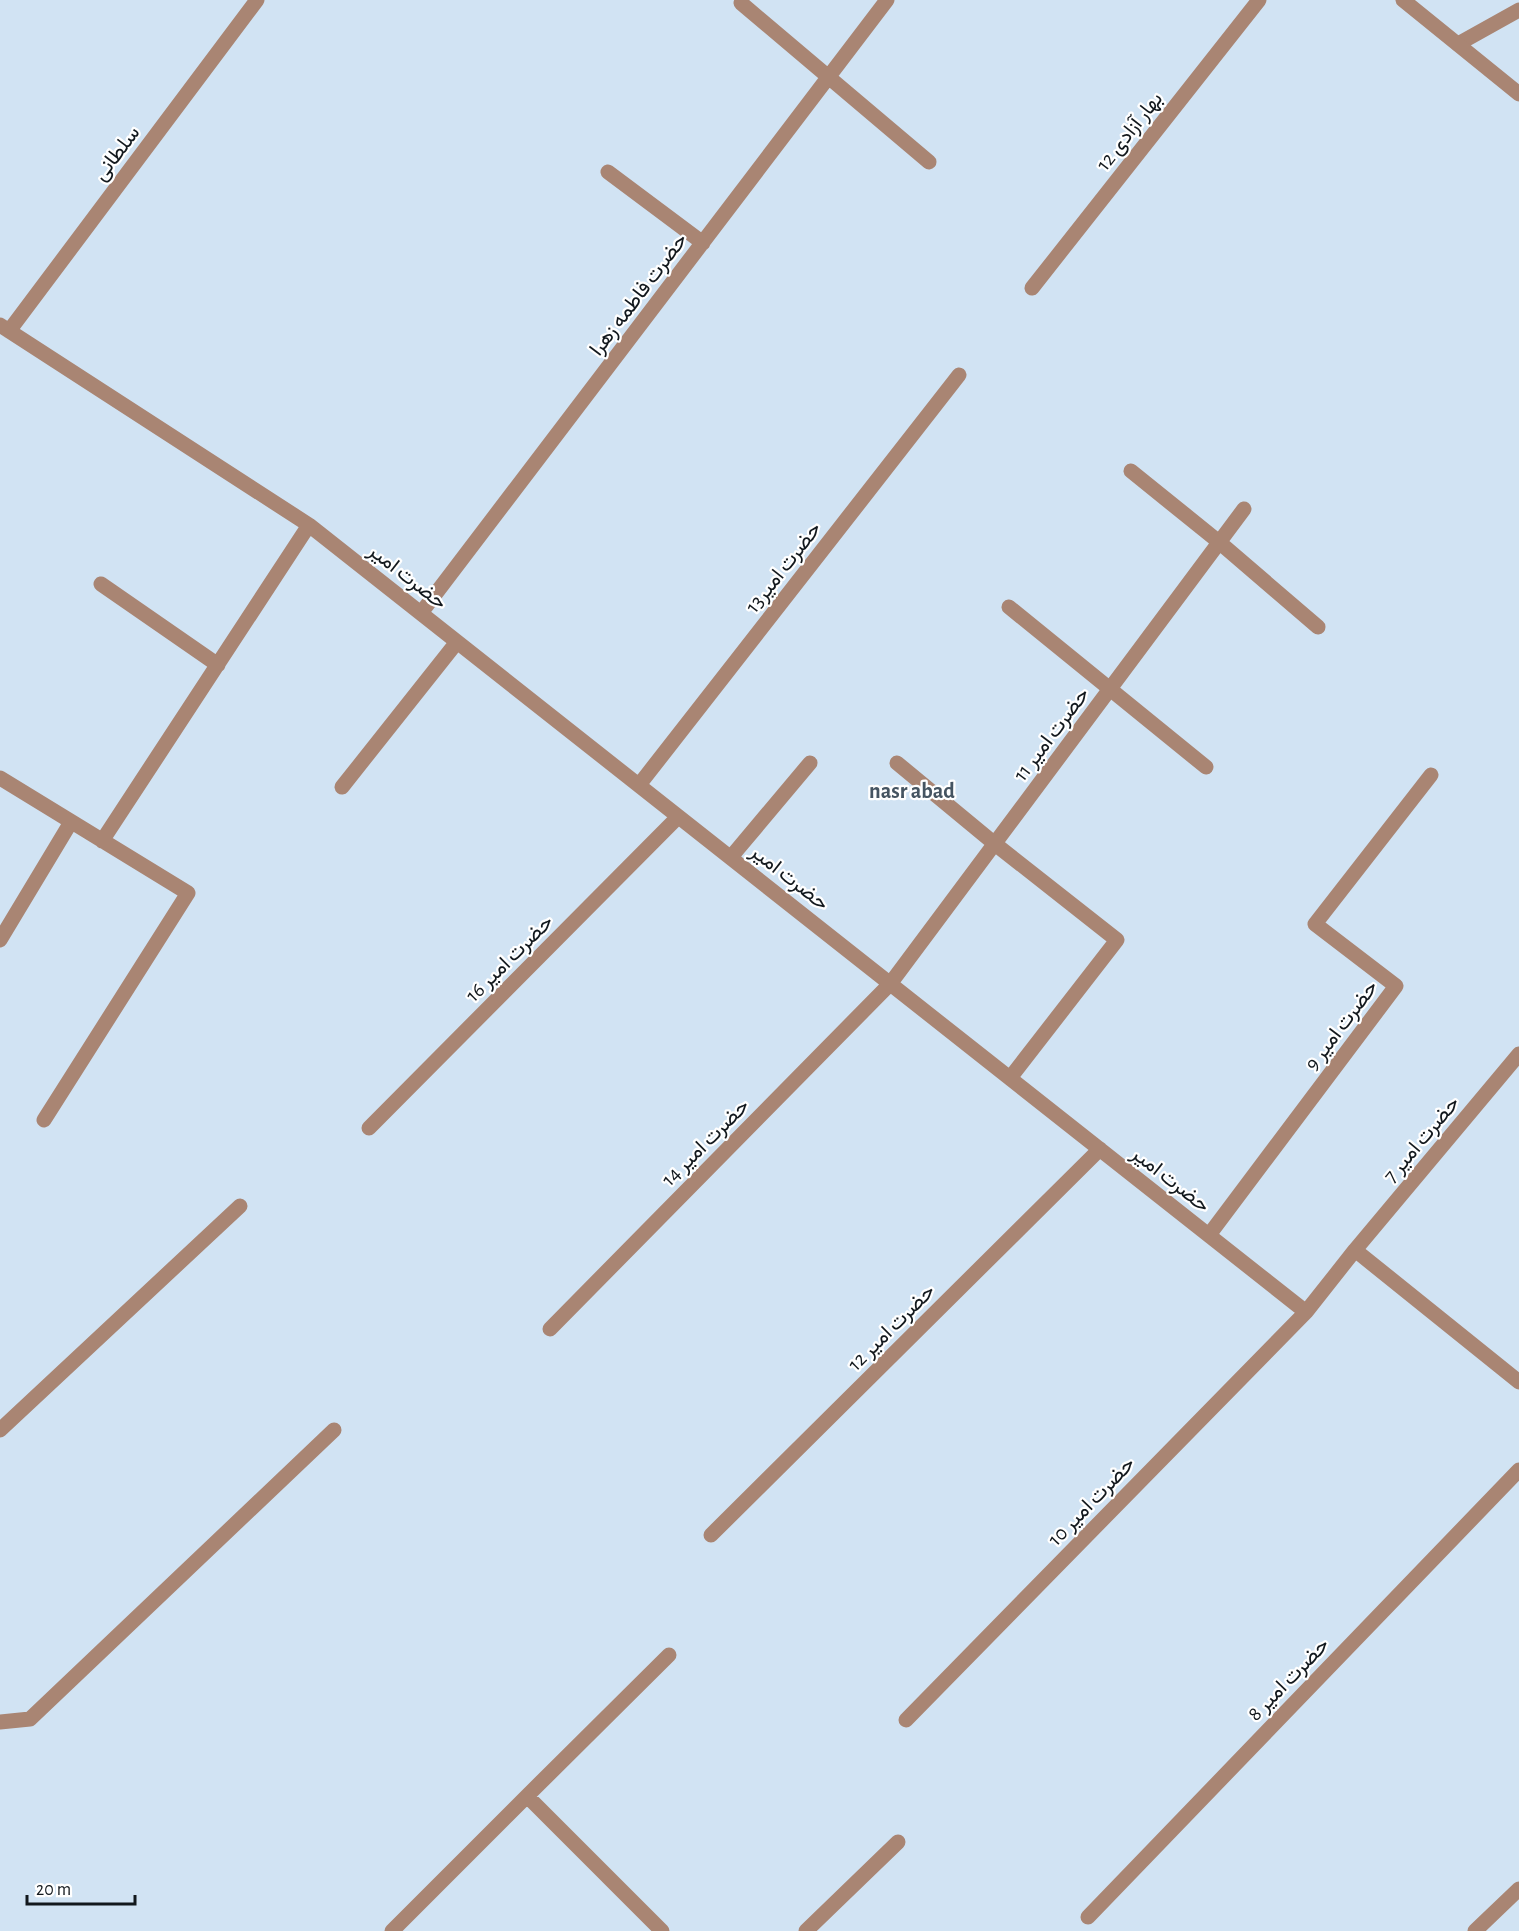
<svg xmlns="http://www.w3.org/2000/svg" width="1519" height="1931" viewBox="0 0 1519 1931" font-family="'Alegreya Sans',Vazirmatn,sans-serif">
<rect width="100%" height="100%" fill="#d1e3f3"/>
<g fill="none" stroke-linecap="round" stroke-linejoin="round">
<path stroke="#a98573" stroke-width="15" d="M741,3l188,159
M1458,44l61,-34
M608,172l95,71
M1032,288l227,-288
M0,325l309,200 997,787 49,-62 164,132
M9,331l248,-331
M1131,471l88,71 99,85
M101,584l117,81
M1009,607l197,160
M421,613l466,-613
M897,763l98,81 122,96 -107,138
M0,778l188,115 -144,227
M639,785l320,-410
M342,787l115,-145
M102,841l207,-316
M731,857l79,-94
M0,940l71,-118
M369,1128l309,-311
M1209,1235l187,-249 -81,-62 116,-149
M1355,1250l164,-196
M550,1329l340,-345 354,-475
M0,1430l240,-224
M711,1535l389,-386
M906,1720l400,-408
M0,1722l30,-3 304,-289
M527,1796l142,-141
M1088,1917l431,-447
M392,1931l135,-135 135,135
M806,1931l92,-89
M1475,1931l44,-42"/>
<path stroke="#a98573" stroke-width="15" d="M1403,0l116,94"/>
</g>
<g text-anchor="middle" stroke-width="4.5" stroke-linejoin="round" paint-order="stroke">
<g font-size="21" fill="#12181d" stroke="#fff">
<text transform="translate(1129 131) rotate(-52)" y="7">بهار آزادی 12</text>
<text transform="translate(116 153) rotate(-53)" y="7">سلطانی</text>
<text transform="translate(638 294) rotate(-53)" y="7">حضرت فاطمه زهرا</text>
<text transform="translate(783 567) rotate(-52)" y="7">حضرت امیر13</text>
<text transform="translate(408 576) rotate(38)" y="7">حضرت امیر</text>
<text transform="translate(1051 734) rotate(-53)" y="7">حضرت امیر 11</text>
<text transform="translate(790 877) rotate(38)" y="7">حضرت امیر</text>
<text transform="translate(509 958) rotate(-45)" y="7">حضرت امیر 16</text>
<text transform="translate(1341 1025) rotate(-53)" y="7">حضرت امیر 9</text>
<text transform="translate(1421 1139) rotate(-50)" y="7">حضرت امیر 7</text>
<text transform="translate(705 1142) rotate(-45)" y="7">حضرت امیر 14</text>
<text transform="translate(1171 1179) rotate(38)" y="7">حضرت امیر</text>
<text transform="translate(891 1327) rotate(-45)" y="7">حضرت امیر 12</text>
<text transform="translate(1091 1501) rotate(-46)" y="7">حضرت امیر 10</text>
<text transform="translate(1288 1679) rotate(-46)" y="7">حضرت امیر 8</text>
</g>
<g font-size="22" font-weight="bold" fill="#455461" stroke="#fff">
<text x="912" y="798">nasr abad</text>
</g>
</g>
<path d="M27 1895v9h108v-9" fill="none" stroke="#12181d" stroke-width="3"/>
<text x="36" y="1895" font-size="18" fill="#12181d" stroke="#ffffff" stroke-width="4.5" paint-order="stroke">20 m</text>
</svg>
